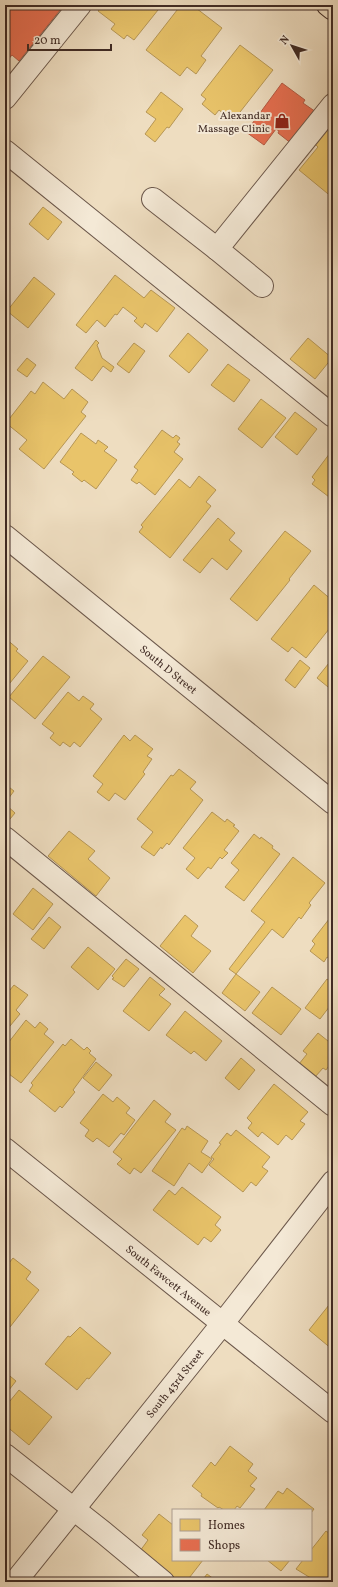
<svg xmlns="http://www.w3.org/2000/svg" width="338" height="1587" viewBox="0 0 338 1587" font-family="Vollkorn,serif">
<rect width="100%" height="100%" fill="#eeddc0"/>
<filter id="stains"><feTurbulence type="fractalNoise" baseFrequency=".005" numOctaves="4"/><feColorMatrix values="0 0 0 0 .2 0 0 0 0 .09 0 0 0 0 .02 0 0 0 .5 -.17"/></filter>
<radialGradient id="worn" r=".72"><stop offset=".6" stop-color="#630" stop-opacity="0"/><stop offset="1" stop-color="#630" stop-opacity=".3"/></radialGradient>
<path fill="#e9c46a" stroke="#b69655" d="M103,5h59l-28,35 -7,-5 -3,4 -13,-10 4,-5 -17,-13z
M181,5h11l30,23 -21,28 5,4 -10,14 -9,-7 -7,9 -34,-26z
M240,45l33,25 -40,51 -14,-11 -4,5 -13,-11 4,-5 -5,-4z
M161,92l22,17 -14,19 -2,-1 -12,15 -10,-8 11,-15 -10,-7z
M333,118v80l-34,-28 19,-23 -5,-5z
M43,207l19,15 -14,18 -19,-16z
M115,275l29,23 7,-8 24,18 -18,24 -12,-9 -3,5 -8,-7 3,-3 -14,-11 -6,8 -2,-1 -10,13 -8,-7 -11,13 -10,-8z
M34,277l21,17 -27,34 -21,-17z
M188,333l20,17 -19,23 -20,-17z
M308,338l24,20 -17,21 -25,-20z
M96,340l3,3 -2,2 5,13 12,9 -3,5 -8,-6 -11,15 -17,-13z
M134,343l11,8 -16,22 -12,-9z
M27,358l9,7 -9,12 -10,-7z
M228,364l22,16 -16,22 -23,-17z
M43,382l21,17 8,-10 16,13 -7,10 5,4 -42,53 -25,-20 8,-9 -21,-17 25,-32 4,3z
M261,399l25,19 -24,30 -24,-19z
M295,412l22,17 -20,26 -22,-18z
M162,430l11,8 3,-3 4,3 -3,4 3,2 -6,8 9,7 -28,36 -16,-13 -2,2 -6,-4 7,-10 -4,-3z
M81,433l15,11 2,-4 10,7 -4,4 13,9 -21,29 -12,-9 -2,2 -10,-8 2,-2 -14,-10z
M333,449v51l-21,-16 3,-4 -3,-3z
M199,476l17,14 -10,12 5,4 -41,52 -31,-26 4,-5 -2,-2 38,-46 11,9z
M218,518l17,15 -6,7 13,11 -15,19 -15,-12 -12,15 -17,-13z
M285,531l26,20 -22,28 1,1 -33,41 -27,-22z
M314,585l19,16v23l-27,34 -14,-11 -4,5 -17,-13z
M5,638l13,11 -2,2 12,10 -23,28z
M43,656l27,21 -35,42 -26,-22z
M333,658v33l-16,-13z
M300,660l10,8 -15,20 -10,-8z
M68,692l11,9 4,-5 11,8 -4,5 12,10 -22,28 -6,-5 -4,5 -7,-5 -3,4 -10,-8 4,-5 -12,-9z
M124,735l6,6 5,-6 18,14 -6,7 5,3 -9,13 2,2 -20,26 -10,-7 -6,8 -12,-9 6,-8 -10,-8z
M179,769l17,13 -6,7 13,11 -34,45 -2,-2 -5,6 -1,-2 -7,9 -13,-9 12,-15 -16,-13 34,-44 2,1z
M5,784l9,7 -9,12z
M5,804l10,9 -10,12z
M212,812l13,10 2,-3 8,6 -2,1 6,5 -15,19 4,3 -6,6 -2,-2 -9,12 -3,-2 -10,12 -12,-10 9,-11 -12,-10z
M69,831l26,20 -7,8 22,19 -14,18 -48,-40z
M254,834l6,5 1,-2 12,9 -1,2 8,6 -36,47 -19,-14 14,-17 -8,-7z
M293,857l32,26 -16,20 2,2 -10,14 -2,-2 -16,21 -11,-9 -36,45 -7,-5 36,-47 -14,-11z
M33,888l20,16 -20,26 -20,-16z
M333,914v47l-6,-4 -3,5 -14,-11 5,-7 -3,-3z
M185,915l13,11 -7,10 20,15 -18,22 -33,-27z
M49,917l12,10 -17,22 -13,-10z
M88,947l27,22 -17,21 -27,-23z
M126,959l13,10 -15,18 -12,-8 2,-1 -2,-2z
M236,974l24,18 -15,19 -23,-18z
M150,977l15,12 -6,6 12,9 -22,27 -26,-20z
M327,979l6,4v19l-13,17 -15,-11z
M14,985l14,10 -12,15 4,4 -15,18v-36z
M272,987l29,22 -20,26 -29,-22z
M185,1011l37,30 -16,20 -12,-10 -3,3 -25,-19z
M26,1020l9,8 5,-6 8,7 -4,5 10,8 -33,41 -16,-12v-24z
M318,1033l15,12v15l-7,10 -3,-2 -8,9 -16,-13 8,-10 -4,-3z
M71,1039l13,11 3,-3 4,4 -2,2 7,6 -23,31 2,2 -13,16 -2,-2 -5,6 -26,-21 4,-6 -2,-2 32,-39 2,2z
M241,1058l14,12 -16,20 -14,-12z
M96,1062l16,13 -13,16 -16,-13z
M274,1084l34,28 -8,9 5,3 -13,16 -6,-5 -8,10 -16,-13 -4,5 -10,-9 4,-5 -5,-5z
M103,1094l10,8 4,-5 13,11 -4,5 9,7 -11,15 -3,-2 -12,14 -12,-9 -4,4 -8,-6 4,-6 -9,-7z
M154,1100l17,14 -6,8 11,8 -35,43 -7,-5 -4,6 -13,-10 5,-5 -9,-7z
M187,1126l21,15 -7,11 11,7 -10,14 -13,-10 -15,23 -22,-15 30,-43 3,2z
M236,1130l34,27 -8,10 6,4 -12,15 -5,-4 -8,10 -34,-27 5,-6 -3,-2 10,-13 -2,-1 8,-10 4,3z
M182,1187l39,30 -6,8 6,5 -10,12 -7,-5 -6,8 -45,-35 16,-20 6,5z
M13,1258l18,14 -5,7 13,11 -29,37 -5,-4v-55z
M333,1300v50l-24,-20z
M80,1327l31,26 -22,26 -2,-1 -10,12 -32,-26 23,-28 2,1z
M5,1372l11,9 -11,14z
M19,1390l33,27 -23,28 -24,-20v-18z
M230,1446l23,18 -5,7 9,7 -7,8 5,3 -15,19 -3,-2 -3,4h-10l-5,-3 -1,1 -17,-12 1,-2 -10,-8 19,-24 4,4z
M287,1488l27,21 -3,4v-3h-47l14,-19 5,3z
M159,1514l14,11v35h30l-17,22h-6l-40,-31 8,-11 -6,-5z
M326,1531l7,5v46h-21l2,-2 -18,-11 7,-9h8v-10z
M267,1560h23l-9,11z
M207,1574l11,8h-17z
M302,1579h5l4,3h-9z"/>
<path fill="#e76f51" stroke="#b55b44" d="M5,5h59l-45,56 -7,-6 -6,7z
M282,83l23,17 -2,3 13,9 -24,32 -14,-11 1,-2 -3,-2 -12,16 -18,-13z"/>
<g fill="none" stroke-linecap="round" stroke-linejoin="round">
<defs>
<g id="minor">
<path d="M5,98l75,-93"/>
<path d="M5,151l328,265"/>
<path d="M153,199l64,50 116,-144"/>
<path d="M217,249l45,37"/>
<path id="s1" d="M5,536l328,267"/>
<path d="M5,838l328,267"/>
<path id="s2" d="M5,1149l328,263"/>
<path d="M5,1455l99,78 59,49"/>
<path id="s3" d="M15,1582l208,-259 110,-141"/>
</g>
<path id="major" d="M328,5l5,4"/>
</defs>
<use href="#minor" stroke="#6c584b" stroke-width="24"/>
<use href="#major" stroke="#402b24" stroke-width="24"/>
<use href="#minor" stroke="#f4e9d6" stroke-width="22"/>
<use href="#major" stroke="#eeddc0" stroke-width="22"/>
</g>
<defs>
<symbol id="shop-bare" viewBox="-9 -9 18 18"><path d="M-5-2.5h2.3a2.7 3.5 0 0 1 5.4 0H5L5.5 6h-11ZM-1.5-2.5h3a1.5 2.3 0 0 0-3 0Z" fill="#8f2418" stroke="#f4e9d6" stroke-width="2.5" paint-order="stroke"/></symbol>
</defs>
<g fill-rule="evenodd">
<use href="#shop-bare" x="271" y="110" width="22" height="22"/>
</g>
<g text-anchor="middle" stroke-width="4" stroke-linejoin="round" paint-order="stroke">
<g font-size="11" fill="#402b24" stroke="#f4e9d6" text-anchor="end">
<text x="270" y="119">Alexandar<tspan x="270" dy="13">Massage Clinic</tspan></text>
</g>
<g font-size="11" fill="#402b24" stroke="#f4e9d6">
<text dy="4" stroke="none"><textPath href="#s1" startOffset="211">South D Street</textPath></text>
<text dy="4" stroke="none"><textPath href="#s2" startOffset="210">South Fawcett Avenue</textPath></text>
<text dy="4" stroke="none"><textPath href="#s3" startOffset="255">South 43rd Street</textPath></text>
</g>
</g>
<rect width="338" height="1587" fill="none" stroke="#eeddc0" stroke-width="20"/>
<rect x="6" y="6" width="326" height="1575" fill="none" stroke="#402b24" stroke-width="2"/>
<rect x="10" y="10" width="318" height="1567" fill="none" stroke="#402b24"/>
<rect x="172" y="1509" width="140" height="52" fill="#f4e9d6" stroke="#ac9d8f"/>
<rect x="180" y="1519" width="20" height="12" fill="#e9c46a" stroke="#ac9d8f"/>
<text x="208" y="1529" font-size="12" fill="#402b24">Homes</text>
<rect x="180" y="1539" width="20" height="12" fill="#e76f51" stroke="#ac9d8f"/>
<text x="208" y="1549" font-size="12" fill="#402b24">Shops</text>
<g transform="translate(292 46) rotate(309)" stroke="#f4e9d6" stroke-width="3" paint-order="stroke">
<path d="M0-3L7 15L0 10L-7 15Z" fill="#402b24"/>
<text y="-6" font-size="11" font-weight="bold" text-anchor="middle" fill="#402b24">N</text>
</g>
<path d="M28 44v6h83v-6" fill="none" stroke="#402b24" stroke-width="2"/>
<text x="34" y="44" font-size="12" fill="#402b24" stroke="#f4e9d6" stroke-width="3" paint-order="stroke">20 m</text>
<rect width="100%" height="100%" filter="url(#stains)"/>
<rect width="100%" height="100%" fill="url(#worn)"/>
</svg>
